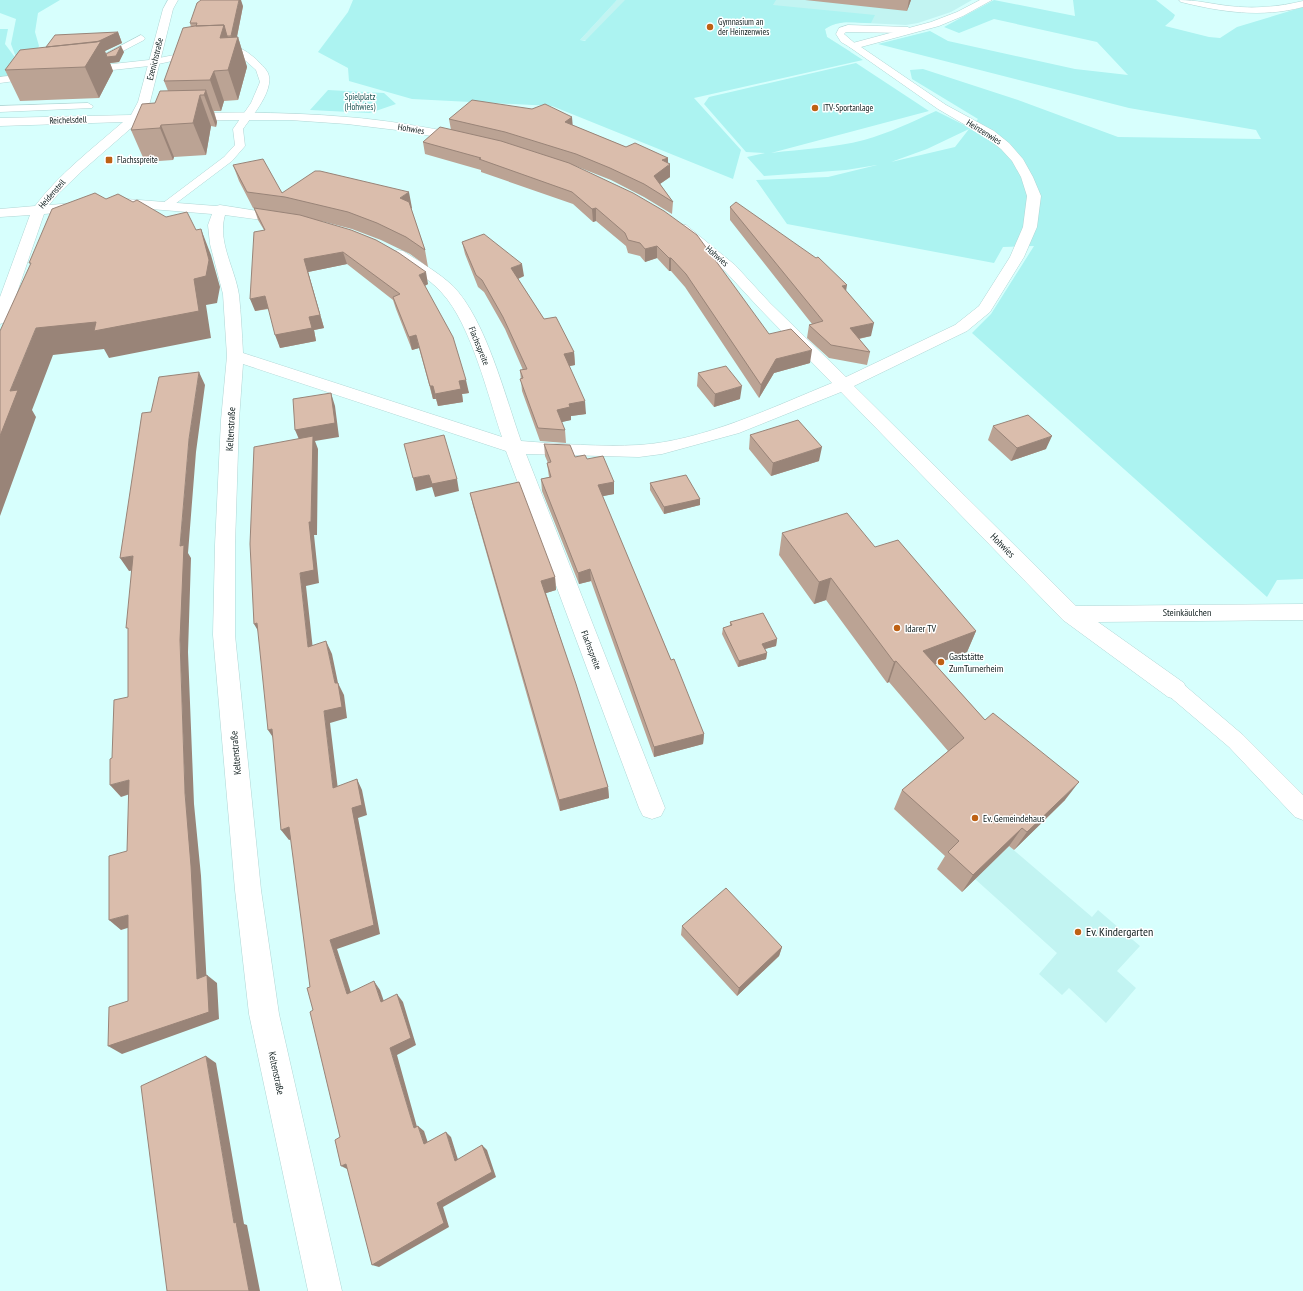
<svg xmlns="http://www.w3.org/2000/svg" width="1303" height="1291" viewBox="0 0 1303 1291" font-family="'PT Sans Narrow',sans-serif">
<rect width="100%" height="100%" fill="#d7fffd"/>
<path fill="#c2f4f2" d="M617,0h355l-21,12 -33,11 -12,2 -62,-3 -13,3 -6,4 2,8 24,15 -115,2 -156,-14z
M1009,846l83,71 6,-7 42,36 -23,25 19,17 -30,35 -37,-35 -7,7 -23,-21 18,-21 -82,-74z"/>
<path fill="#acf3f1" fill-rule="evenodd" d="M0,0h60l-22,13 -3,19 4,14 -6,12 -15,17 -18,1v-47h8l-3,15 12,16 -6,-16 5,-25 -16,-6z
M353,0h264l-37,40 5,1 40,-41h151l-3,5 102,10 -4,8c-16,0 -32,-4 -46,6l2,8 36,23 -169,38 47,52 -8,29 -181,-73 -140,-7 -63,-18 -1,-13 -30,-16 30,-40z
M994,0l81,16 -2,-16h83l19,15 -2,4 -8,7 44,11 11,1 17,-11 66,-20v572l-26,1 -10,17 -295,-264 19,-19 43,-68 -31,1 -9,16 -207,-39 -31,-44 72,-3 49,-12 -31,5 -82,6 -17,-19 18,-4 -19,-1 -42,-48 5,-7 147,-34 73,48 -158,42c31,-4 63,-5 93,-13 25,-7 48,-18 72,-29l34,17 8,-9 -66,-40 -2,-9 13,-1 95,31 100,37 143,2 -5,-9 -127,-22 -251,-64 52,-13 18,10 127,28 53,6 -31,-33 -103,-23 -35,14 -15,-6zM969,129l-14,18 -64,15 36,-13z
M328,90l56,3 12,11 -26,9 -60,-3z"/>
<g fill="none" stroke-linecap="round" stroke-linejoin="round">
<defs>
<path id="lane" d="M848,25l60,2 4,3 -4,3 -62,-1 -2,2 14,12 -5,3 -12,-7 -5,-8 3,-6z
M141,35l4,3 -1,2 -42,22 -3,1 -5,-3z
M232,46c11,2 15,6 24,13 4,5 9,8 12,14 7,17 -16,43 -25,56l2,17 -13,15 -61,46h-8l-2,-2 2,-2 61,-46 11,-12 -2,-16 18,-26 9,-21 -4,-12 -20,-18h-22l-65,14 -64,7 -5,-3 5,-3 64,-7 65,-13z
M35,73l3,1 2,2 -2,2 -38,5v-6z
M88,103l5,3 -1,2 -92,4v-6z
M1176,682l7,2 60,51 60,60v25l-8,-3 -66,-70 -60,-51 -3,-6 3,-6z"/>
<path id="street" d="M168,0h10l-5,9 -23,93 -7,13c68,-3 136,-4 204,2 39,3 77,10 115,17l4,1 2,3 -2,3 -4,1 -57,-11 -58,-7 -57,-4h-58l-94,2 -55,48 -25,24 -9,11 77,-6 90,7 4,-1 70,11 2,3 -2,3 -5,1 -60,-8c-8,27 10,53 14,80 2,19 3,39 4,58l259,84c-14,-41 -31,-113 -60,-144 -13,-15 -32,-25 -49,-36l-2,-3 2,-3 5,-1 5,1c17,11 35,21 50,35 33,34 52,110 68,155 39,3 80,6 118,4 64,-4 134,-38 193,-62l-72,-74 -35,-38 -49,-40 -2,-3 2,-3 5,-1 5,1 49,40 35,38 76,74 109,-52 24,-19 31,-49 13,-30 4,-31 -6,-19 -9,-16 -11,-12 -15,-12 -48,-28 -90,-63 1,-2 82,-22 26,-10 23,-12h12l-29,16 -24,10 -78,21 85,58 48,26 15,12 14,16 10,18 8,19 -4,31 -13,30 -34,55 -23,19 -113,55 222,220 227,-2v16l-205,2 86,61 3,7 -3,7 -8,2 -8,-2 -105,-77 -222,-228 -102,41 -77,21 -23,3 -113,-3 139,354 -4,8 -9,3 -9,-3 -4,-8 -133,-357 -263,-87 -4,56 -4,125v90l26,255 18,124 63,277h-34l-59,-277 -14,-124 -22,-255 2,-90 6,-125 6,-64 -4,-62 -13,-50 -2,-19 4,-11 -86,-7 -82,7 -36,105 -2,3 -6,2v-27l30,-82 -30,2v-8l35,-3c24,-32 57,-57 88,-84l-123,4v-8l131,-3 7,-13 25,-93z
M1179,0c17,0 33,4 50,6 25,3 49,1 74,-5v6c-41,11 -82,5 -122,-5z"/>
</defs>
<use href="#lane" stroke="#b0d6d5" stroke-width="1"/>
<use href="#street" stroke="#b0d6d5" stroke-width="1"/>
<use href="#lane" fill="#fff" fill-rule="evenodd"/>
<use href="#street" fill="#fff" fill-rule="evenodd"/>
</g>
<path fill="#bba394" d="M805,0h106l-4,11z
M243,6l-6,31h1l9,30 -9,33 -14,1 -3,10h-7l3,11 -1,5 -5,-1 -5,29 -32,2 -1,3 -28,2 -14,-32 24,-27 13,-12 -4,-10 27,-54 -1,-4z
M118,32l4,11 -17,8 1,3 18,-2 -5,10 -9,1 3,8 -14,27 -79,3 -15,-31 41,-23z
M572,117v8l54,22 42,11v6l2,13 -10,7 13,18 -1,12 -28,-17 -33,-17 -38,-15 196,169 41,29 -36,10 -15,25 -74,-111 -14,-16h-2l-12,-13 -12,4 -5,-6 -12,-3 -2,-7 -30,-25 -3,1 -20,-18 -92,-32v-2l-56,-16 -2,-12 28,-12 -2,-11z
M233,165l49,28 130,15 -1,1 14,41 3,17 -18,-13 -29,-14 -29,-11 -31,-8 107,63 -3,2 44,107 -7,1 1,8 -25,4 -2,-7h-3l-14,-51 -7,2 -16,-41 -3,-9 -46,-36 -39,8 16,56 -10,2 2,11 -36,7 -11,-39 -14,2 9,-81 -6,-10 -4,-12h-1l-14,-27z
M730,207l116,84 25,45 -12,3 11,13 -3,13 -38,-7 -22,-20 2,-13 3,-1 -82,-104z
M462,242l62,34 -6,3 26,40 30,33 1,13 -6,1 17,48 -15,2v4l-10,2 4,8 1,13 -26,-2 -18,-50 -2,-21h3l-18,-41 -21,-37 -6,-5 -13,-33z
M698,373l42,26 -26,8 -17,-21z
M993,426l53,23 -35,12 -23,-21z
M750,435l69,26 -48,15 -22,-27z
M544,444l31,13 12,2 27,23v12l-12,2 69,164 33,74 -1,10 -49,13 -63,-176 -12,3 -37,-93 -1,-12 8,-2 -2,-14h1l-3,-7z
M650,483l50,16v6l-36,9 -14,-24z
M470,493l85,84 1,13 -10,3 62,194 1,11 -49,13 -87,-305z
M782,533l93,14 101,84 -9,21 -32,12 50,56 80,80 -51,50 -5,-4 -47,46 -25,-23 8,-13 -51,-47 8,-19 46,-39 -59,-69 -2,1 -61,-83 -12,4 -35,-49z
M730,622l47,17 -1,7 -11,3 2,4 -1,6 -28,8 -16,-33 1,-6 7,-2z
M682,926l100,21 -3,9 -42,40 -56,-61z"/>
<path fill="#998478" d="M239,0h2l2,6 -8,40 -4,-10z
M909,0h2l-4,11z
M224,25l9,28 5,-16 9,30 -9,33 -10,-30 -8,-32z
M118,32l4,11 -17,8 2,6 14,-11 3,6 -5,10 -9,1 3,8 -14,27 -14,-31 -6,-17z
M214,71l10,30 -3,10 -11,-31z
M206,90l11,32 -1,5 -12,-32z
M200,95l11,31 -5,29 -13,-32z
M572,117l1,12 -8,-7z
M161,125l13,32 -1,3 -13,-32z
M668,158v8l2,-2v13l-16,11v-12l8,-16z
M409,192l3,16 -8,6 -4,-16z
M596,208v13l-3,1 -1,-13z
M201,229l10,26 9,32 -3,16 -11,2 5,33 -102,20 -5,-9 -51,6 -21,55 4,7 -36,99v-80l10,-45 26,-63 158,-49z
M657,246v12l-12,4v-13z
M343,252l4,12 -39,8 16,56 -10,2 2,11 -36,7 -5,-13 29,-76z
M669,258h2v13h-2z
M522,264l2,12 -11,5 -2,-13z
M426,272l2,12 -6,3 -3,-12z
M847,285l-2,13 -3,-12z
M265,296l5,12 -15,3 -5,-12z
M874,323l-3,13 -24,5 3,-13z
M416,335l3,13 -7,2 -3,-13z
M812,350l-2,13 -36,10 -15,25 2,-13 15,-26z
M574,352l1,13 -10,2 -1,-13z
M199,372l6,13 -9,67 -8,101 3,5 -3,94 6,152 7,72 6,111 -10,-8 -12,-186 -5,-153v-94l9,-107z
M466,380l3,13 -7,1 1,8 -25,4 -3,-12 24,-13z
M430,386h3l3,13h-3z
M742,386l-2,13 -26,8 1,-13z
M331,393l4,13 4,31 -24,4 3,8 -1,86h-3l5,48 -13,3 8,73 -6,-12 -8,-74 9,-51 -8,-78 -6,-14z
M585,401l1,13 -15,2v4l-13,3 -1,-13 12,-6z
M1052,436l-6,13 -35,12 6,-13z
M822,447l-3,14 -48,15 2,-13z
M429,475l28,4 2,12 -24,6 -3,-10 -16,4 -3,-13z
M614,482v12l-15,3 -1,-12z
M700,499v6l-36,9v-7z
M133,556l9,13 -13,2 -9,-13z
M590,569l1,12 -12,3 -1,-11z
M555,577l1,13 -13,4 -2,-13z
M831,578l-5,22 -12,4 5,-22z
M257,623l4,13 -7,-12z
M976,631l-9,21 -52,20 8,-21z
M777,639l-1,7 -15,4 1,-6z
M326,641l6,13 6,29 6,12 3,23 -17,5 9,75 -6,-10 -9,-77 11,-28z
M767,653l-1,6 -28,8 1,-6z
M896,661l-7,21 -2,1 7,-21z
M272,729l4,13 -8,-12z
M704,734l-1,10 -49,13v-10z
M357,779l5,11 5,25 -9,3 22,116 -43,15 17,53 -7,-8 -17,-54z
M129,780l10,11 -18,6 -11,-12z
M1079,782l-14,18 -51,50 13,-18z
M608,787l1,11 -49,13 -1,-11z
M289,827l8,11 -8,2 -8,-10z
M1022,828l-13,18 -47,46 11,-17z
M128,915l12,9 -19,6 -12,-10z
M782,947l-3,9 -42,40 2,-8z
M207,975l10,8 2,36 -97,35 -14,-8z
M374,981l6,9 7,20 -6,-8z
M397,994l6,8 13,43 -19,10 22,79 -5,-6 -24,-80z
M206,1056l10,7 28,161 3,1 13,66h-11l-15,-68z
M418,1126l6,5 6,18 -6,-5z
M446,1132l5,5 9,29 -5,-5z
M482,1145l5,5 9,27 -53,30 6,20 -70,40 -7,-2 65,-62z
M346,1164l3,6 -8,-4z"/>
<path fill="#dabdac" stroke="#998478" d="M201,0h38l-8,36h-4l-3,-11 -28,1 1,-3h-7l7,-20z
M224,25l-4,13 18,-1 -10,33 -14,1 -4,9 -46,1 19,-53 12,-2z
M118,32l-21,10 -51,5 9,-12z
M101,41l-16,26 -80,3 15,-20z
M121,46l-5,10 -9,1 -1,-3z
M206,90l-2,5h-4l-7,28 -32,2 -1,3 -29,2 11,-26 13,-1 5,-12z
M472,100l60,9 13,-5 27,13 -7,5 61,25 9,-4 33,15 -6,2 8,4 -16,12 19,26 -29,-18 -34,-16 -34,-14 -71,-22 -56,-13z
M440,127l61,14 68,22 64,30 31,18 33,24 72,99 22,-5 21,21 -36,9 -15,26 -75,-111 -15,-16h-2l-12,-12 -12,3 -5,-6 -12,-3 -3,-7 -29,-25 -4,1 -20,-17 -93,-33 2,-1 -58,-16z
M263,159l19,34 33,-22h5l89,21 -9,6 9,4 16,48 -19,-13 -29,-14 -29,-11 -63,-15 -38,-5 -14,-27z
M95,193l11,6 12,-5 15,8 4,-2 29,17 21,-5 9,18 5,-1 8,31 -3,16 -12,3 5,32 -105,20 2,-9 -60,6 -26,63 8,-1 -18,46v-105l31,-68h-2l23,-54z
M736,202l80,56 2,-1 29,28 -5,1 32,37 -24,5 20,24 -39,-7 -22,-20 14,-4 -93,-114z
M254,208l46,7 51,15 25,10 23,13 27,19 -7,3 34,62 13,43 -7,1 2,8 -26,5 -2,-8h-3l-14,-51 -7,2 -16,-40 7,-3 -57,-42 -39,7 16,56 -11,2 3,11 -37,7 -10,-39 -15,3 4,-67 11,-2z
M484,234l38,30 -11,4 33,51 12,-2 18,35 -10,2 21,47 -16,3 1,3 -13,3 8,20 -27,-2 -18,-49 3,-1 -3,-8 7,-1 -24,-52 -21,-37 -6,-5 -14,-33z
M726,366l16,20 -27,8 -17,-21z
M199,372l-10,67 -9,107 4,-1 -4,95 5,153 6,73 6,113 10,-4 2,37 -101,34 1,-39 19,-6v-86l-19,5v-64l18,-5 2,-71 -19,5v-26l2,-1 2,-58 14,-3v-69h-2l7,-72 -13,2 22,-145 9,-1 8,-35z
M331,393l4,30 -40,7 -2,-31z
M1028,415l24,21 -35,12 -24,-22z
M798,420l24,27 -49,16 -23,-28z
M444,435l13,44 -25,5 -3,-9 -16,3 -9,-34z
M313,436l-2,86h-2l5,48 -14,3 8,74 18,-6 9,42h3l4,24 -18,4 9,77 24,-9 5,26 -10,3 22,117 -44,15 17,54 27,-13 7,21 16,-8 14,44 -21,10 24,80 4,-2 6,18 22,-12 9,29 27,-16 10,27 -55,31 7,20 -72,42 -26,-101 -5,2 -6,-26 5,-3 -30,-125 3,-2 -6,-22 3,-1 -21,-160 -8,3 -9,-101 -4,1 -11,-107 -3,1 -4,-80 4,-97z
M544,444l26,1 5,12 10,-2 2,4 16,-3 11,26 -16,3 73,175 3,-1 30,75 -50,13 -64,-178 -12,4 -37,-94 10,-2 -4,-14 4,-1z
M686,475l14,24 -36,8 -14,-24z
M519,482l36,95 -14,4 35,103 32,103 -49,13 -89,-307z
M847,513l28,34 23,-7 78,91 -53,20 62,69 8,-7 86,69 -52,50 -5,-4 -49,47 -25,-23 11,-11 -57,-51 62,-52 -68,-77 -2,1 -63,-84 -12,4 -37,-49z
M763,613l14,26 -15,5 5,9 -28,8 -16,-33 9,-3 -2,-3z
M726,888l56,59 -43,41 -57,-62z
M206,1056l28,167 2,-1 13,69h-82l-26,-205z"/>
<g fill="#be6114" stroke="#fff" stroke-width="1.5">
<circle cx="710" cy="27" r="4"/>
<circle cx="815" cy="108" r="4"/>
<rect x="105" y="156" width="8" height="8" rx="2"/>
<circle cx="897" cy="628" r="4"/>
<circle cx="941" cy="662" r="4"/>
<circle cx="975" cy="818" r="4"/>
<circle cx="1078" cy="932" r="4"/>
</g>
<g text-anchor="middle" stroke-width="3" stroke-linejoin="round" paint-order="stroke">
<g font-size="9" fill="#0f1d1d" stroke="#fff" text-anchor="start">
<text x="718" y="25">Gymnasium an<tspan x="718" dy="10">der Heinzenwies</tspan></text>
<text x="823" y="111">ITV-Sportanlage</text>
<text x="117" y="163">Flachsspreite</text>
</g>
<g font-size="9" fill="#0f1d1d" stroke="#fff">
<text transform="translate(155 59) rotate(-76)" y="3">Ezenichstraße</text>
<text transform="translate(68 120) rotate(-2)" y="3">Reichelsdell</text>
<text transform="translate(411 129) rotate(10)" y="3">Hohwies</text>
<text transform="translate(984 132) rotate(32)" y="3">Heinzenwies</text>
<text transform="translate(52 194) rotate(-49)" y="3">Heidensteil</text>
<text transform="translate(717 256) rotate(41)" y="3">Hohwies</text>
<text transform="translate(479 346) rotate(68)" y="3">Flachsspreite</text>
<text transform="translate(591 650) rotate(69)" y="3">Flachsspreite</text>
</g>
<g font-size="9" fill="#1d5352" stroke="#fff">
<text x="360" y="100">Spielplatz<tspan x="360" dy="10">(Hohwies)</tspan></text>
</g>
<g font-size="10" fill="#0f1d1d" stroke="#fff">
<text transform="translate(230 429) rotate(-87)" y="4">Keltenstraße</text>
<text transform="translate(1003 545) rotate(45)" y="4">Hohwies</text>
<text x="1187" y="616">Steinkäulchen</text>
<text transform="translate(235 753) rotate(-95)" y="4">Keltenstraße</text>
<text transform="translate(277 1073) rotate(78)" y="4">Keltenstraße</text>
</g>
<g font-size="10" fill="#0f1d1d" stroke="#fff" text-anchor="start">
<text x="905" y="632">Idarer TV</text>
<text x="949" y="660">Gaststätte<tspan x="949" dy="12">ZumTurnerheim</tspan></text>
<text x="983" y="822">Ev. Gemeindehaus</text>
</g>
<g font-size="12" fill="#0f1d1d" stroke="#fff" text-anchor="start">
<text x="1086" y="936">Ev. Kindergarten</text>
</g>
</g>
</svg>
